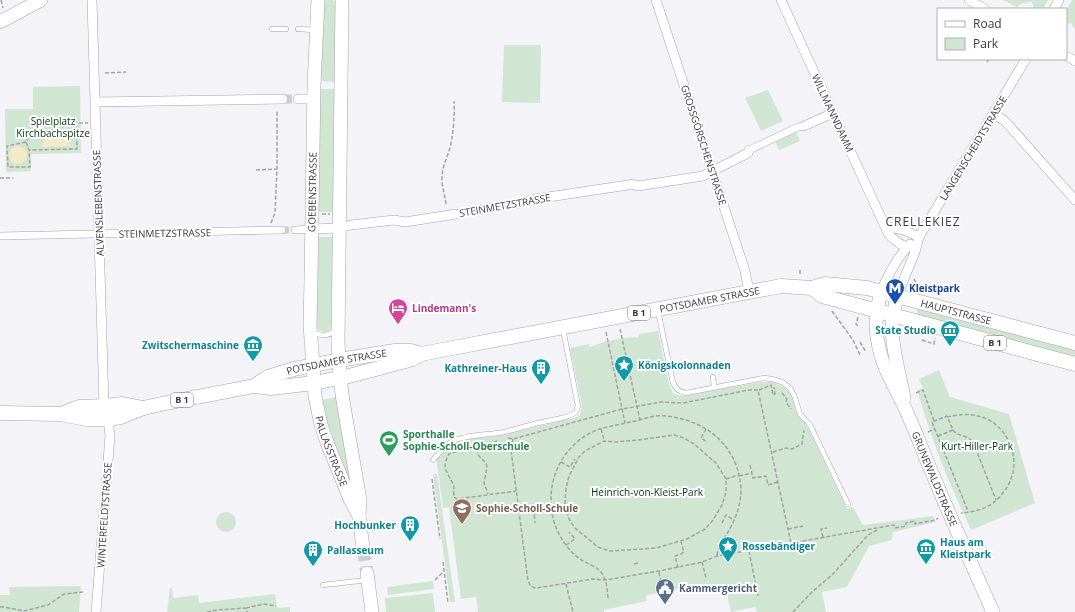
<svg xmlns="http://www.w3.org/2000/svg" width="1075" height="612" viewBox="0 0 1075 612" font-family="'Open Sans',sans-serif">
<rect width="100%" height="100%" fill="#f3f3f8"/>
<path fill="#d0e6d2" d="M326,0h7l3,2 -1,80 -15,-1 4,-79z
M1003,0h45l-5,9h-9l-2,-7c-6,0 -11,1 -15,5z
M1072,0h3v29l-4,-6 -5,2v-14z
M504,45h37l-1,58 -38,-1z
M80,86l1,67 -50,1v17l-25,1 -1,-63h28v-22z
M320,89h15l-2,123h-15z
M768,90l15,31 -22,10 -16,-33z
M796,132l4,9 -21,9 -4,-9z
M318,237h13l2,1 -2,87 -1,5 -6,2 -5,-2 -3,-4z
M918,307l157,42v10l-159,-43z
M658,331l11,53 4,9 5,2 5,1 78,-14h12l12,6 6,7 5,17 11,14 40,83 6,-2 10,18 70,-9 3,6 -43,10 -1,8 -23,6 -22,41 -25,5 4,20h-69l-2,-5 -24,5 -6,-27 -43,9 -1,-4 -2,-1 -32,6 -1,2 1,4 -43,9v2h-126l-2,-15 -15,2 -12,-92 -6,1 -6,-44v-5l9,-10 9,-5 16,-5 27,-3 76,-18 6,-3 2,-9 -12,-58 19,-4 1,3 14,-5 18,-4 17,-1v-3z
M939,370l11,27 59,17 26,89 -64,27c-6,-14 -13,-28 -19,-42 -14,-32 -25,-65 -35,-98l6,-2 -4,-9z
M337,397l16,91 -24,-57 -7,-31z
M433,474h4l18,128h-5z
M216 522a10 10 0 1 1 20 0a10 10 0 1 1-20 0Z
M433,581l1,8 -46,6 -1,-8z
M81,586l-2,26h-79v-17h10l-1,-8z
M170,588h2l1,10 25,-3 1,8 76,-9 2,14 13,-1v5h-123z
M433,593l2,19h-49l-1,-14z"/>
<path fill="#f4eac5" d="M66,128l4,18 -29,1 4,-12z
M9 155a9 9 0 1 1 18 0a9 9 0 1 1-18 0Z"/>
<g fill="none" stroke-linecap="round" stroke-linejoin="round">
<path stroke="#ceced2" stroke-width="7" stroke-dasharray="7 3.5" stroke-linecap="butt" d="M282,230h13"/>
<path stroke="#ceced2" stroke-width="9" stroke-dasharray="9 4.5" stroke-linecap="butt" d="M283,99h15"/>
<path stroke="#ceced2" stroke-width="13" stroke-dasharray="13 6" stroke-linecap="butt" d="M363,548l4,25"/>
<defs>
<path id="service" d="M272,29h14
M298,29l18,1
M658,311l15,72c3,6 6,9 13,10l78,-15 8,1 10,3 8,6 4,7 6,19 10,11 38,79
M313,330c7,8 15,6 23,0
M713,377l1,10
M433,460c6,-7 12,-15 20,-19 13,-6 32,-6 46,-8 16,-3 32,-9 48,-12 9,-2 22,-3 29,-9l2,-6 -15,-77
M323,585l44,-5"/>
<path id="pedestrian" d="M749,150l49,-23 6,-1
M456,214l22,-4
M295,230l17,-1
M0,236l282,-6"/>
<path id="minor" d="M92,0l3,102 9,304
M656,0l89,271 4,20
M781,0l108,235c8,7 16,15 27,11
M969,0l16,9
M1054,9l5,-9
M1066,56l9,5
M298,99h16
M95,102l188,-3
M994,114l11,7 70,79
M804,126l29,-13
M478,210l42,-7 15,-4 93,-14 4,-1 6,2 65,-10 45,-23 1,-3
M885,226l19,4 15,7
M312,229l27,-1 12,-3 43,-5 11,2 51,-8
M881,292c7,-18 16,-34 29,-48
M897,296l18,-44 4,-15 107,-178
M96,612l14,-176 -2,-17"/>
<g id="secondary">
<path id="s1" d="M318,0l-4,85 -3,194 -1,46 3,40 2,31 6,29 7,20 22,54 9,17"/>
<path d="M342,0l-4,342 2,36 3,23 17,99 -1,16 4,32"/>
<path d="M0,22l41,-22"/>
<path id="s2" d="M881,292c-5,20 -7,36 -2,56 5,25 20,44 29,67 10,22 18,45 28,67 18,44 38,87 57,130"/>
<path d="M897,296c-2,10 -4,20 -5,31 0,23 8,48 12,71"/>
<path d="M367,573l5,39"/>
</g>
<g id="primary">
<path id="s3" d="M812,288l13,-4 42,4 30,8 178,47"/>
<path id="s4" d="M254,386l14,-9 26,-8 45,-9 56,-9h16l10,3"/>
<path id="s5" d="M0,413l60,1 27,5h21l13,-2 22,-9 28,-6 83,-16 17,2 43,-5 35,-7 64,-17 8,-5 360,-68 31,2 10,8 253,68"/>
<path d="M61,414l18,-7 25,-1 19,-2 20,4"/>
</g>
</defs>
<use href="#service" stroke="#a5a5a9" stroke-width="5.5"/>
<use href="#pedestrian" stroke="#a5a5a9" stroke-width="8"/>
<use href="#minor" stroke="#a5a5a9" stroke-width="10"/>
<use href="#secondary" stroke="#a5a5a9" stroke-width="14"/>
<use href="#primary" stroke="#a5a5a9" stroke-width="15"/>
<path stroke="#a2a2a6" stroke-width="1.5" stroke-dasharray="4 2" stroke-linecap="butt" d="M1,0l2,8
M987,62l2,-3
M105,73l21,-1
M27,137l49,-14h12
M29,137l-3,5 3,8 48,-1 -1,-26
M26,142l-19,4 1,21h22l-1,-16
M256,170l21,-1
M0,178h13
M446,204c-1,-8 -4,-17 -4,-25 0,-12 4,-18 7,-28 4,-12 6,-37 5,-50
M322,214h8
M271,223l4,-10 2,-44v-59
M800,274v-5
M914,279l5,9
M832,311l21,29 7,15
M858,326l-2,-2 2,-7
M620,329l20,91
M606,332l19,91
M922,340l12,4 1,-6
M860,342l6,10
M759,390l12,-5 2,10 2,-1 -1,-7
M782,393l5,6
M916,393l7,-3 11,31
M787,398l-1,4 5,7
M947,417c10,-2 20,-4 31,-1 25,5 42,35 34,60 -3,10 -10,20 -19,27 -9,7 -21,9 -32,10
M601,429l3,11
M706,429l-5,9 6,4
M953,430c5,7 15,5 20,12l23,58
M928,432l7,-3
M674,435l10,3 10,6 22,19 10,16v13l-4,13 -9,15 -8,9 -18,10 -31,9 -14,1 -32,2 -12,-4 -23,-19 -6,-9 -4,-16 1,-15 3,-12 10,-19 6,-6 19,-10 12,1 22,-2z
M938,436l15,-6 -6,-14 -15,6 36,89
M508,438l5,1 109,-30 39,-7 22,1 66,-13h9l33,153
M513,439l-2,11 17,131c2,4 3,6 8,7l57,-9 12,1 54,-9 43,-9 15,-6 177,-31 1,3 11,-2v-3l9,-2v3l20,-4 3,-2
M497,441l-22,8 -17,2 -9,3c-8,14 -2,17 4,30 2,4 0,8 1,13l3,2 59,-8
M476,449l3,7 7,7 1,4 -3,16 4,11
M773,452l13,-4 6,1 10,-5 2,-14
M561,462l9,5 5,-8
M750,465l3,13 13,-2 2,9 10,-3
M739,476l13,-3
M432,479l8,60
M726,479l13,-4
M552,512l13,-3
M519,513l15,-1 1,11
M534,514l18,-3
M722,523l4,-8 8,5
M788,529l15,-3
M823,537l-2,-8 6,-1
M566,545l9,-6 -6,-7
M749,551l9,45
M443,562l5,41
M702,562l4,16
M634,564l4,-1
M678,568l-3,-12 6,-2 3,-2 -3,-10
M659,572l4,20
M435,580l9,-9
M566,584l7,28
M608,598c-1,-9 -1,-18 -7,-26 -5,-6 -14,-8 -21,-13 -18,-13 -30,-37 -29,-60 0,-30 18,-58 46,-69 11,-4 22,-5 33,-8 8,-1 17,-5 26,-6 11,-1 23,2 33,5 31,11 50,35 52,68 0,15 -5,30 -13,43 -5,8 -10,14 -11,24
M0,607h4l20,4 24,-6 16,-11 19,-2
M246,608l18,-4 12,2
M207,612l10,-2 29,-2 1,4
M793,612l19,-20 21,-18 35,-39 11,-6"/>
<use href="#service" stroke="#fff" stroke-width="4.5"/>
<use href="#pedestrian" stroke="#fff" stroke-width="7"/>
<use href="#minor" stroke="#fff" stroke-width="9"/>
<use href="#secondary" stroke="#fff" stroke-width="13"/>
<use href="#primary" stroke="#fff" stroke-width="14"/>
</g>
<defs>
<symbol id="metro-pin" viewBox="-11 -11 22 30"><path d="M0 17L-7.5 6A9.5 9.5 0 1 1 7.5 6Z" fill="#1a4fb4" stroke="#fff"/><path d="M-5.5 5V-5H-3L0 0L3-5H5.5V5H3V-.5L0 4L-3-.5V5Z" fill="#fff"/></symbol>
<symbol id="hotel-pin" viewBox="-11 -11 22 30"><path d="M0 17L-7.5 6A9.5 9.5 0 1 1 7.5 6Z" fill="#d1479c" stroke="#fff"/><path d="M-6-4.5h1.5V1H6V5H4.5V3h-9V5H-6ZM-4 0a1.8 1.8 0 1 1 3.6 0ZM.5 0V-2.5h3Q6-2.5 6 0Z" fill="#fff"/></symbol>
<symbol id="museum-pin" viewBox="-11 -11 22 30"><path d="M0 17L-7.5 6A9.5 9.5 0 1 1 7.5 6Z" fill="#0f9aa8" stroke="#fff"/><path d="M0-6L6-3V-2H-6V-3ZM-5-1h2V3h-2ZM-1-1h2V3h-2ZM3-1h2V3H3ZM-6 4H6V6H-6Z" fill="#fff"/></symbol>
<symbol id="sight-pin" viewBox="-11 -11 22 30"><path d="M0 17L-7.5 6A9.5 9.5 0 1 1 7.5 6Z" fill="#0f9aa8" stroke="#fff"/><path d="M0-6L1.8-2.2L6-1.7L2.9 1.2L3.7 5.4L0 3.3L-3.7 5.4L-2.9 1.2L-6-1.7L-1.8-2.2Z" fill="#fff"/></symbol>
<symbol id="building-pin" viewBox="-11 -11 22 30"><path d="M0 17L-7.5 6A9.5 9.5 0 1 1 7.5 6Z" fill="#0f9aa8" stroke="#fff"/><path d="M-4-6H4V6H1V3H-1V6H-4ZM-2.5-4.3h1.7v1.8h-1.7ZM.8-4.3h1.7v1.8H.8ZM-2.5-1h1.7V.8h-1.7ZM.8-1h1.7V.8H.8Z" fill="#fff"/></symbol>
<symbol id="stadium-pin" viewBox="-11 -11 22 30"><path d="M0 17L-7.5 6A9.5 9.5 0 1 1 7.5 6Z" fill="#2e9e5b" stroke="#fff"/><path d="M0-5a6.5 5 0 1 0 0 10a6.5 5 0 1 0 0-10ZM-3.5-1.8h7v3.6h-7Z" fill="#fff"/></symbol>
<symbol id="school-pin" viewBox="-11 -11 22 30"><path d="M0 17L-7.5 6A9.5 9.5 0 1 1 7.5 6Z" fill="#8d6e63" stroke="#fff"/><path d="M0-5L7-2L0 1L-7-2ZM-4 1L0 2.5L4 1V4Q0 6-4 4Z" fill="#fff"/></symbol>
<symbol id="civic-pin" viewBox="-11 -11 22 30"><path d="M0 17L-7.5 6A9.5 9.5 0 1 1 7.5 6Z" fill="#5c6f8a" stroke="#fff"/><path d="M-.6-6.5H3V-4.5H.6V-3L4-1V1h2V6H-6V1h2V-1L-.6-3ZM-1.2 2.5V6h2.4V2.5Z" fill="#fff"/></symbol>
</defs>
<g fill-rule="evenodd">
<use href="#metro-pin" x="884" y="277" width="22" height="30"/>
<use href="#hotel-pin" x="387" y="297" width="22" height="30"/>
<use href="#museum-pin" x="939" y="319" width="22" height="30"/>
<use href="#museum-pin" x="242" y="334" width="22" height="30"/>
<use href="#sight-pin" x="613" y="354" width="22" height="30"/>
<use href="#building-pin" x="530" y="357" width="22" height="30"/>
<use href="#stadium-pin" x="378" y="429" width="22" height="30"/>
<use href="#school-pin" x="451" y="497" width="22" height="30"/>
<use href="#building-pin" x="399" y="514" width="22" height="30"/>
<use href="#sight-pin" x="717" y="535" width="22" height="30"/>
<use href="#museum-pin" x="915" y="537" width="22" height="30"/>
<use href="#building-pin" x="302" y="539" width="22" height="30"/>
<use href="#civic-pin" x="654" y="577" width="22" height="30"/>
</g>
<g text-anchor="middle" stroke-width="4" stroke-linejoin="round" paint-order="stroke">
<g fill="#fff" stroke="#757576" stroke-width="1">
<rect x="628" y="306" width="22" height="14" rx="3"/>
<rect x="984" y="336" width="22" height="14" rx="3"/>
<rect x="171" y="393" width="22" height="14" rx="3"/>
</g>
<g font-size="9" font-weight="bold" fill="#3a3a3c">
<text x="639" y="316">B 1</text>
<text x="995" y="346">B 1</text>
<text x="182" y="403">B 1</text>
</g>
<g font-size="10" fill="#3a3a3c" stroke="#fff">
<text transform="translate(833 113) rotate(65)" y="4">WILLMANNDAMM</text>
<text transform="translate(704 145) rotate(72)" y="4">GROSSGÖRSCHENSTRASSE</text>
<text transform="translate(973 148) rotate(-59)" y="4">LANGENSCHEIDTSTRASSE</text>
<text transform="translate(312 192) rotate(-89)" y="4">GOEBENSTRASSE</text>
<text transform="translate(98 203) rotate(-92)" y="4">ALVENSLEBENSTRASSE</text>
<text transform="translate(505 205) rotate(-10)" y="4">STEINMETZSTRASSE</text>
<text transform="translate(165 233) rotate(-1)" y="4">STEINMETZSTRASSE</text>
<text dy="4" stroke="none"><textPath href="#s5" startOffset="724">POTSDAMER STRASSE</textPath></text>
<text dy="4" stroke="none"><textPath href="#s3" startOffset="148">HAUPTSTRASSE</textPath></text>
<text dy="4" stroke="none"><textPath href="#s4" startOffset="87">POTSDAMER STRASSE</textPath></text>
<text dy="4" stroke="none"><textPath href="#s1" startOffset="454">PALLASSTRASSE</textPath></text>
<text dy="4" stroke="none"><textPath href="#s2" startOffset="199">GRUNEWALDSTRASSE</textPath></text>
<text transform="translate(104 515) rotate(-86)" y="4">WINTERFELDTSTRASSE</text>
</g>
<g font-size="10" fill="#00370f" stroke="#fff">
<text x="53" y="125">Spielplatz<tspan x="53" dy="12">Kirchbachspitze</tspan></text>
<text x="977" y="450">Kurt-Hiller-Park</text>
<text x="647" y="496">Heinrich-von-Kleist-Park</text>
</g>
<g font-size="10" font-weight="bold" fill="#164399" stroke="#fff" text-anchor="start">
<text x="909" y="292">Kleistpark</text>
</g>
<g font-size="10" font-weight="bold" fill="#b23c85" stroke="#fff" text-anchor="start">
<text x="412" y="312">Lindemann's</text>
</g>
<g font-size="10" font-weight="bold" fill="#0d838f" stroke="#fff" text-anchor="end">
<text x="936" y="334">State Studio</text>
<text x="239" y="349">Zwitschermaschine</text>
<text x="638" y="369" text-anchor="start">Königskolonnaden</text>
<text x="527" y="372">Kathreiner-Haus</text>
<text x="396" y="529">Hochbunker</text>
<text x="940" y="546" text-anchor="start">Haus am<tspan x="940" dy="12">Kleistpark</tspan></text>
<text x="742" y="550" text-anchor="start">Rossebändiger</text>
<text x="327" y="554" text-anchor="start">Pallasseum</text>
</g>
<g font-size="10" font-weight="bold" fill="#27864d" stroke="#fff" text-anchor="start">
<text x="403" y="438">Sporthalle<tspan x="403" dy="12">Sophie-Scholl-Oberschule</tspan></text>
</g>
<g font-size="10" font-weight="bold" fill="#785e54" stroke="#fff" text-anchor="start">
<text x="476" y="512">Sophie-Scholl-Schule</text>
</g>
<g font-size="10" font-weight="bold" fill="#4e5e75" stroke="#fff" text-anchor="start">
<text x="679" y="592">Kammergericht</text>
</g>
<g font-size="12" letter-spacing="1" fill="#3a3a3d" stroke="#fff">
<text x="923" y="226">CRELLEKIEZ</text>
</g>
</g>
<rect x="937" y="8" width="130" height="52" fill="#ffffff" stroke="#b0b0b1"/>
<rect x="945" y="21" width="20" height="6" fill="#ffffff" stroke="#b0b0b1"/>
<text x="973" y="28" font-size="12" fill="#3a3a3c">Road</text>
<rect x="945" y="38" width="20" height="12" fill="#d0e6d2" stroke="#b0b0b1"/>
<text x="973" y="48" font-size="12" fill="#3a3a3c">Park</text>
</svg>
